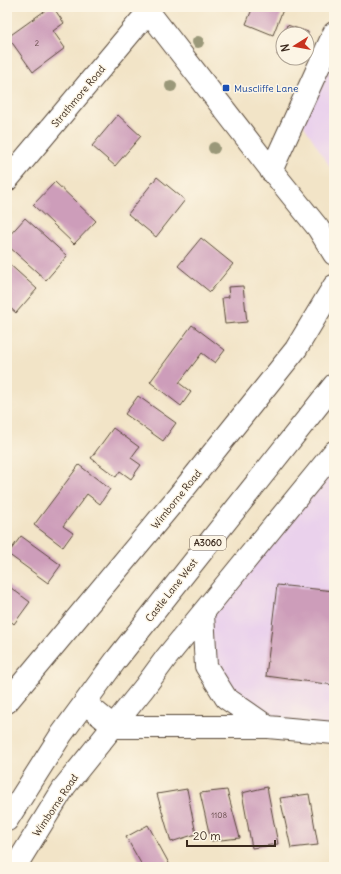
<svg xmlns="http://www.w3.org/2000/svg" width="341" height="874" viewBox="0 0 341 874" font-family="Delius,sans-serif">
<rect width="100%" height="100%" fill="#fcf5e5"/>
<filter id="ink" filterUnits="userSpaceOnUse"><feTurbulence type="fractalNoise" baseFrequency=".025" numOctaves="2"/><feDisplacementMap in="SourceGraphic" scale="8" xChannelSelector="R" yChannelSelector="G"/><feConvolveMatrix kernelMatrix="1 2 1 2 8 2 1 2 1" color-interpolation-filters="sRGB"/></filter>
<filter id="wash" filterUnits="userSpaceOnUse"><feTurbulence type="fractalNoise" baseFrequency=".012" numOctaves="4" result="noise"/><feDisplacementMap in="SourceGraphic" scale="16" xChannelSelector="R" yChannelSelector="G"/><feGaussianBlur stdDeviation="0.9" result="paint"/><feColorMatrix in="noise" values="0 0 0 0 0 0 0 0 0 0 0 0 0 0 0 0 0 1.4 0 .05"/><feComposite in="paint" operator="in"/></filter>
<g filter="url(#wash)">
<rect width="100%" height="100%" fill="#f2e4c7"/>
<path fill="#ead1ec" d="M334,20v153l-40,-63z
M334,452v281l-37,-4 -71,-31 -23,-84z"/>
<g id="blocks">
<path fill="#cd9dba" d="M50,7h3l11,16 -11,8 12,17 -32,24 -25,-35z
M253,7h31l-11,28 -27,-11z
M287,25l21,7v2h-24z
M283,38v19l-6,-2z
M286,58h14l-2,4z
M118,115l23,21 -26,30 -23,-20z
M157,177l28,23 -29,37 -28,-23z
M55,182l41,39 -22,23 -41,-39z
M25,218l42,38 -21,24 -39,-35v-7z
M201,238l32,26 -23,28 -32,-26z
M7,262l30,27 -21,24 -9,-8z
M243,286l4,36 -22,2 -3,-26 7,-1 -1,-10z
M192,325l33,25 -10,13 -13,-10 -23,30 12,9 -10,14 -31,-24z
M138,396l38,27 -13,18 -38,-27z
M113,428l26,19 -8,11 10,7 -10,14 -11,-8 -4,6 -25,-19z
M79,465l31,24 -10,15 -13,-10 -24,32 10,7 -10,14 -29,-22z
M21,536l40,29 -13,18 -40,-29z
M7,585l23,17 -16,22 -7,-6z
M277,585l57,6v94l-68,-9z
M267,787l11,57 -26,4 -10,-55z
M187,789l9,45 -25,8 -14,-48z
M227,790l13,48 -29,3 -11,-48z
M309,794l9,51 -27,3 -11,-50z
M148,825l23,42h-28l-17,-30z"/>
</g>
</g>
<g filter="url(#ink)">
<use href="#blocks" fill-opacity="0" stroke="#564637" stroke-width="1"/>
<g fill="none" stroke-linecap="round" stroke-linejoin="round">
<defs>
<path id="minor" d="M145,7l123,159 50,62 16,26
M271,171l63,-138
M7,180l141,-168
M203,614l3,52 20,32 42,29
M7,702l169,-203 120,-150 38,-63
M85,703l29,24h154l66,6"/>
<path id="major" d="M7,820l54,-85 55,-75 218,-275
M15,867l50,-81 79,-98 22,-30 168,-206"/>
</defs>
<use href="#minor" stroke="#564637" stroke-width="24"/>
<use href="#major" stroke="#564637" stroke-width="24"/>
<use href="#minor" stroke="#fff" stroke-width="22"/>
<use href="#major" stroke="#fff" stroke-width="22"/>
</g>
<g fill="#9a9879">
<circle cx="198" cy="42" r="6"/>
<circle cx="171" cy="86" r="6"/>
<circle cx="214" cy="148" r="6"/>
</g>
</g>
<rect fill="#1a4fb4" stroke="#fcf5e5" stroke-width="1.5" x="222" y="84" width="8" height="8" rx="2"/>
<g text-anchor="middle" stroke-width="3" stroke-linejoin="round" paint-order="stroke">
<g font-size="8" fill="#604745">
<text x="37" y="46">2</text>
<text x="219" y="818">1108</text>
</g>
<rect fill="#fcf5e5" stroke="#75675a" stroke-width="1" x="190" y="536" width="36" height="14" rx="3"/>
<g font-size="9" font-weight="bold" fill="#3b2a1e">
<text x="208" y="546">A3060</text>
</g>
<g font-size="10" fill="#164399" stroke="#fcf5e5" text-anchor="start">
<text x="234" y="92">Muscliffe Lane</text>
</g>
<g font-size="10" fill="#3b2a1e" stroke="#fcf5e5">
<text transform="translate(78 96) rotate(-50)" y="4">Strathmore Road</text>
<text transform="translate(176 499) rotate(-51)" y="4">Wimborne Road</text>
<text transform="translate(171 590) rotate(-52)" y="4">Castle Lane West</text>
<text transform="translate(55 805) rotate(-56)" y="4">Wimborne Road</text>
</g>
</g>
<rect width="341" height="874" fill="none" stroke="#fcf5e5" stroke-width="24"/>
<g transform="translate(295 46) rotate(259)"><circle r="19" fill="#fcf5e5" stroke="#afa495"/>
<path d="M0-3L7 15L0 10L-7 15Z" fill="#c8321e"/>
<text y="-6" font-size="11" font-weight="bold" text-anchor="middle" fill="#3b2a1e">N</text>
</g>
<path d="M187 840v6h88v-6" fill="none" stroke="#3b2a1e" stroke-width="2"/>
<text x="193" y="840" font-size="12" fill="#3b2a1e" stroke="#fcf5e5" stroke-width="3" paint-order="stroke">20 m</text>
</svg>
